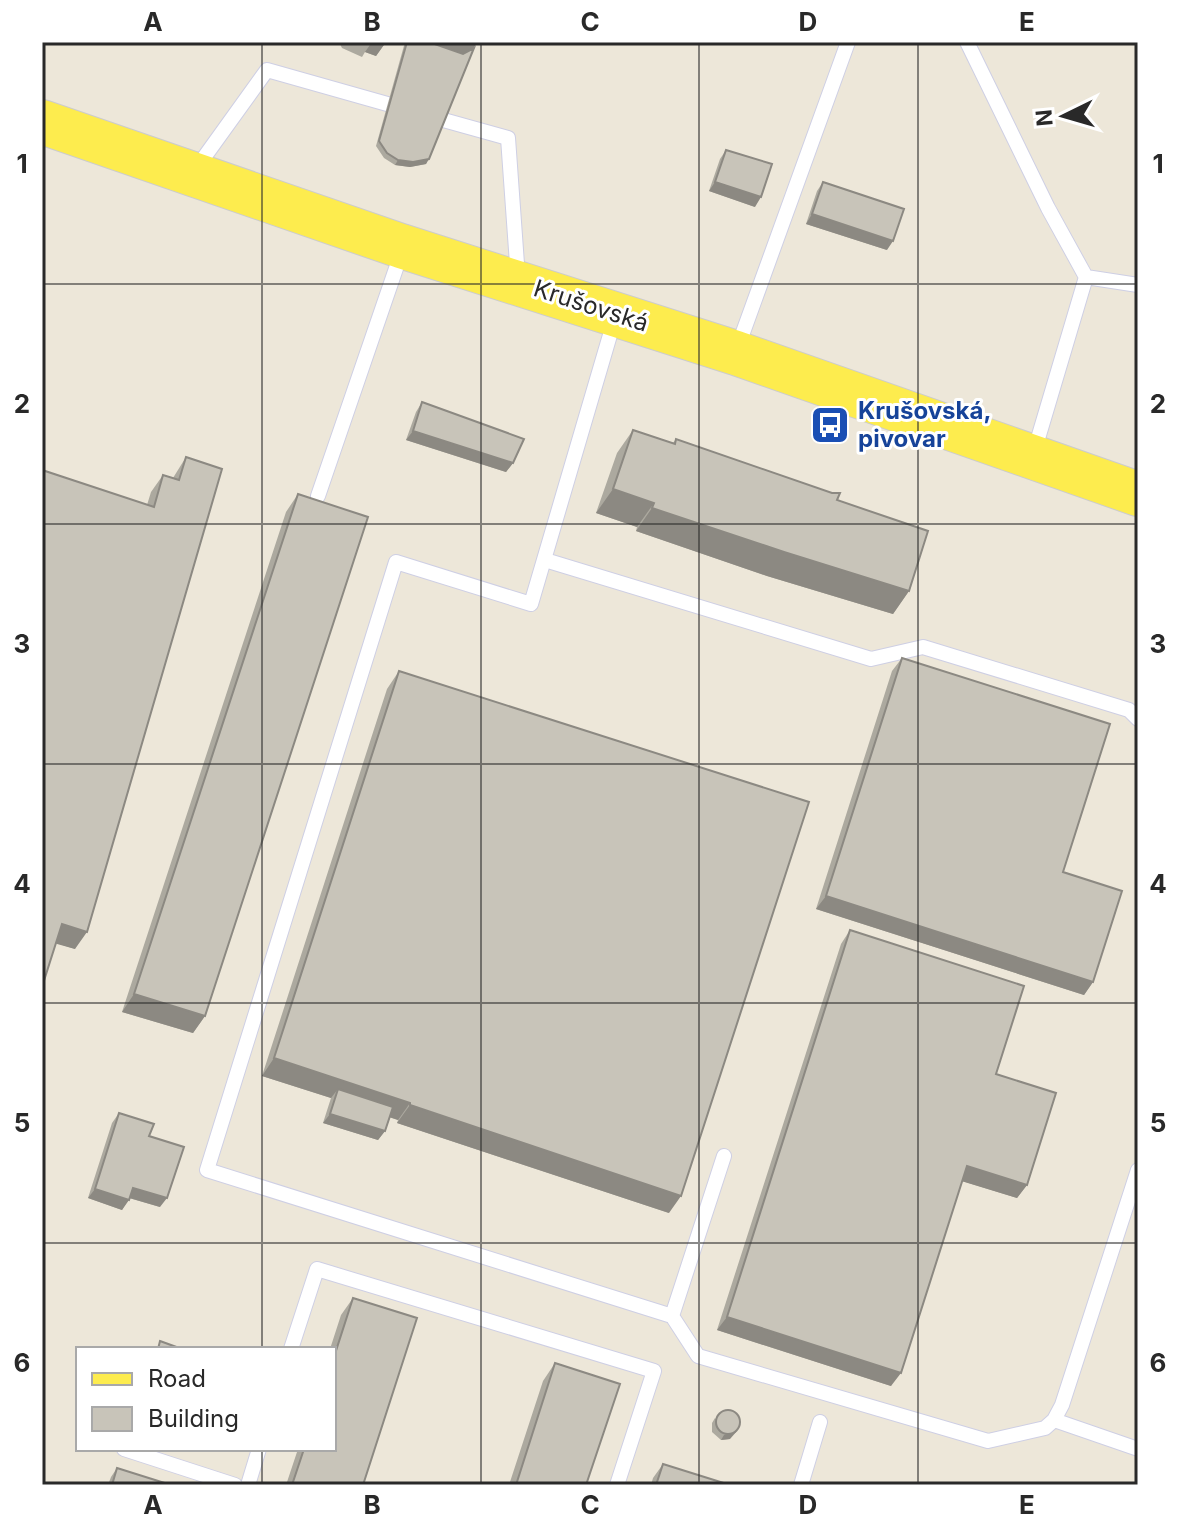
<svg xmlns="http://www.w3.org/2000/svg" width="1180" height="1527" viewBox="0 0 1180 1527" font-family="Inter,sans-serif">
<rect width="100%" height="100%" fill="#ede7d9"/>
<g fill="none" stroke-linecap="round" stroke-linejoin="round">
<defs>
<path id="service" d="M967,42l81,166 38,69
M429,116l79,22 10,140
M195,170l72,-100 138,39
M615,318l-84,286 -135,-42 -189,608 465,146 26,40 290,85 57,-13 9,-8 8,-15 76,-235
M737,349l111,-307
M1034,452l52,-175 52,8
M318,496l84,-245
M545,560l326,99 52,-12 206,63 9,9
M672,1316l52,-160
M291,1349l26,-80 337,102 -37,114
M1054,1420l84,29
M124,1449l111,36
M248,1485l11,-36
M801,1485l19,-63"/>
<path id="primary" d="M42,122l359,124 335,107 402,141"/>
</defs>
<use href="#service" stroke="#cecfe4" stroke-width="16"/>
<use href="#primary" stroke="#ccc" stroke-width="46"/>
<use href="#service" stroke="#fff" stroke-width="14"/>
<use href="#primary" stroke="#fdec4e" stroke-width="44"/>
</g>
<path fill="#aca99f" d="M339,42h47l-10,14 -11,-4 -3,5 -20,-9z
M405,42h73l-4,6 -48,116 -16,3 -15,-2 -11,-7 -8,-12z
M726,150l29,57 -46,-16 11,-32z
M823,182l64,68 -81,-26 11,-33z
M422,402l91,61 -7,9 -100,-32 10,-28z
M633,430l40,13 3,-4 161,61 72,91 -16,23 -126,-38 -131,-45 1,-4 -41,-14 21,-60z
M186,457l-111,492 -19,-6 91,-438 4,-13 12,-17 10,3z
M298,494l-93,522 -12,17 -71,-21 164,-500z
M902,658l161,214 30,110 -9,13 -268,-86 76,-238z
M399,671l270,542 -272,-90 1,-3 -9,-3 -4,14 -7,9 -55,-17 8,-25 -69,-22 125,-387z
M850,930l146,144 31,111 -10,13 -55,-17 -71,205 -174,-56 124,-386z
M119,1113l30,23 11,71 -31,-9 -7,12 -34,-12 24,-75z
M353,1298l10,187h-77l12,-36h36v-100h-4l11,-34z
M555,1363l31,122h-77l34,-104z
M715,1418l15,21 -9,1 -9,-8v-9z
M663,1464l67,21h-79l2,-7z
M117,1468l54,17h-63l3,-8z"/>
<path fill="#8c8982" d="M372,42h14l-10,14 -11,-4z
M426,42h52l-4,5 -14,12z
M429,159l-3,5 -16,3 -15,-2 3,-5z
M715,182l46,15 -6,10 -46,-16z
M812,214l81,27 -6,9 -81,-26z
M413,431l100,32 -7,9 -100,-32z
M613,489l41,14 -17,24 -41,-14z
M652,508l257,83 -16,23 -126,-38 -131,-45z
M826,896l267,86 -9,13 -268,-86z
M62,924l25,8 -12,17 -25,-7z
M134,994l71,22 -12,17 -71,-21z
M274,1058l136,45 -12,17 -63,-21 3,-10 -7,9 -69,-22z
M410,1105l271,91 -12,17 -272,-90z
M330,1114l55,17 -7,9 -55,-17z
M967,1166l60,19 -10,13 -59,-18z
M133,1188l34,10 -7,9 -34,-10z
M95,1189l34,11 -7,10 -34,-12z
M727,1317l174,56 -10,13 -174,-56z
M737,1431l-7,8 -9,1 3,-5z"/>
<path fill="#c8c4b9" stroke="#8c8982" stroke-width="2" d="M407,42h22l34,12 11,-6 -45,111 -16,3 -15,-2 -11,-7 -8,-12z
M726,150l46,14 -11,33 -46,-15z
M823,182l81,27 -11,32 -81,-27z
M422,402l102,37 -11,24 -100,-32z
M633,430l42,14 1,-5 156,54h8l-3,7 91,31 -19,60 -125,-39 -132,-44 2,-5 -41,-14z
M186,457l36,12 -135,463 -25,-8 -20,63v-517l112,37 9,-32 16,5z
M298,494l70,23 -163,499 -71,-22z
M902,658l208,66 -47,148 59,19 -29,91 -267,-86z
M399,671l410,131 -128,394 -271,-91v-2l-136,-45z
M850,930l174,56 -28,88 60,19 -29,92 -60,-19 -66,207 -174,-56z
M338,1089l55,18 -8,24 -55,-17z
M119,1113l35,11 -5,12 35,11 -17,51 -34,-10 -4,12 -34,-11z
M353,1298l64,20 -54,167h-71l12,-36h30v-92z
M160,1341l22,8h-24z
M555,1363l65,21 -34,101h-70z
M716 1422a12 12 0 1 1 24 0a12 12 0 1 1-24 0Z
M663,1464l67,21h-74z
M117,1468l54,17h-59z"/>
<path fill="none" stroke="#292929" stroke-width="2" stroke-opacity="0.55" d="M262,42v1307M481,42v1443M699,42v1443M918,42v1443M42,284h1096M42,524h1096M42,764h1096M42,1003h1096M42,1243h1096M262,1449v36"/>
<defs>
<symbol id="bus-square" viewBox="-11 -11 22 22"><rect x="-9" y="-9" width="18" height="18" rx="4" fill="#1a4fb4" stroke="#fff"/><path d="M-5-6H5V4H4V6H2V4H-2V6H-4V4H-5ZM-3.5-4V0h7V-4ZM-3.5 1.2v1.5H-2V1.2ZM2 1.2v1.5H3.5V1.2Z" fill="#fff"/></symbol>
</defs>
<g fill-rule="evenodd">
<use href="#bus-square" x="808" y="403" width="44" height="44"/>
</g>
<g text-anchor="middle" stroke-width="6" stroke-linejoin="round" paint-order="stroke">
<g font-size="24" fill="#292929" stroke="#fff">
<text transform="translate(591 306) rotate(18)" y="8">Krušovská</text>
</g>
<g font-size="24" font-weight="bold" fill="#164399" stroke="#fff" text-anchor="start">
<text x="858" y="419">Krušovská,<tspan x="858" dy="28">pivovar</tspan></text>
</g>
</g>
<rect width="1180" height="1527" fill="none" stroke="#ffffff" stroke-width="88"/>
<rect x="76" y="1347" width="260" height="104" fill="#ffffff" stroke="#a9a9a9" stroke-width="2"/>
<rect x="92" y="1373" width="40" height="12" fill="#fdec4e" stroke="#a9a9a9" stroke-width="2"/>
<text x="148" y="1387" font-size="24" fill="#292929">Road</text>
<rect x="92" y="1407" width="40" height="24" fill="#c8c4b9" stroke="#a9a9a9" stroke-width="2"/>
<text x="148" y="1427" font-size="24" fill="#292929">Building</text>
<g transform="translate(1064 116) rotate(265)" stroke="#ffffff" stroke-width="6" paint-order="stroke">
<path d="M0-6L14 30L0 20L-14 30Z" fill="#292929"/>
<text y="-12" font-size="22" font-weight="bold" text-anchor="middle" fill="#292929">N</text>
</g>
<rect x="44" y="44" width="1092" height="1439" fill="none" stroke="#292929" stroke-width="3"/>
<g font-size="26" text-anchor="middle" font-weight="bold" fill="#292929">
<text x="153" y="31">A</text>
<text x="372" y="31">B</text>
<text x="590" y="31">C</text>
<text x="808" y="31">D</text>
<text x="1027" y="31">E</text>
<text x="22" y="173">1</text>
<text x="1158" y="173">1</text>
<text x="22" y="413">2</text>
<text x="1158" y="413">2</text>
<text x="22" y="653">3</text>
<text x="1158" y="653">3</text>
<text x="22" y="893">4</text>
<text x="1158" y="893">4</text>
<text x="22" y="1132">5</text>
<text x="1158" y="1132">5</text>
<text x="22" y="1372">6</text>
<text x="1158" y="1372">6</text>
<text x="153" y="1514">A</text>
<text x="372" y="1514">B</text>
<text x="590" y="1514">C</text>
<text x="808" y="1514">D</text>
<text x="1027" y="1514">E</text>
</g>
</svg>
